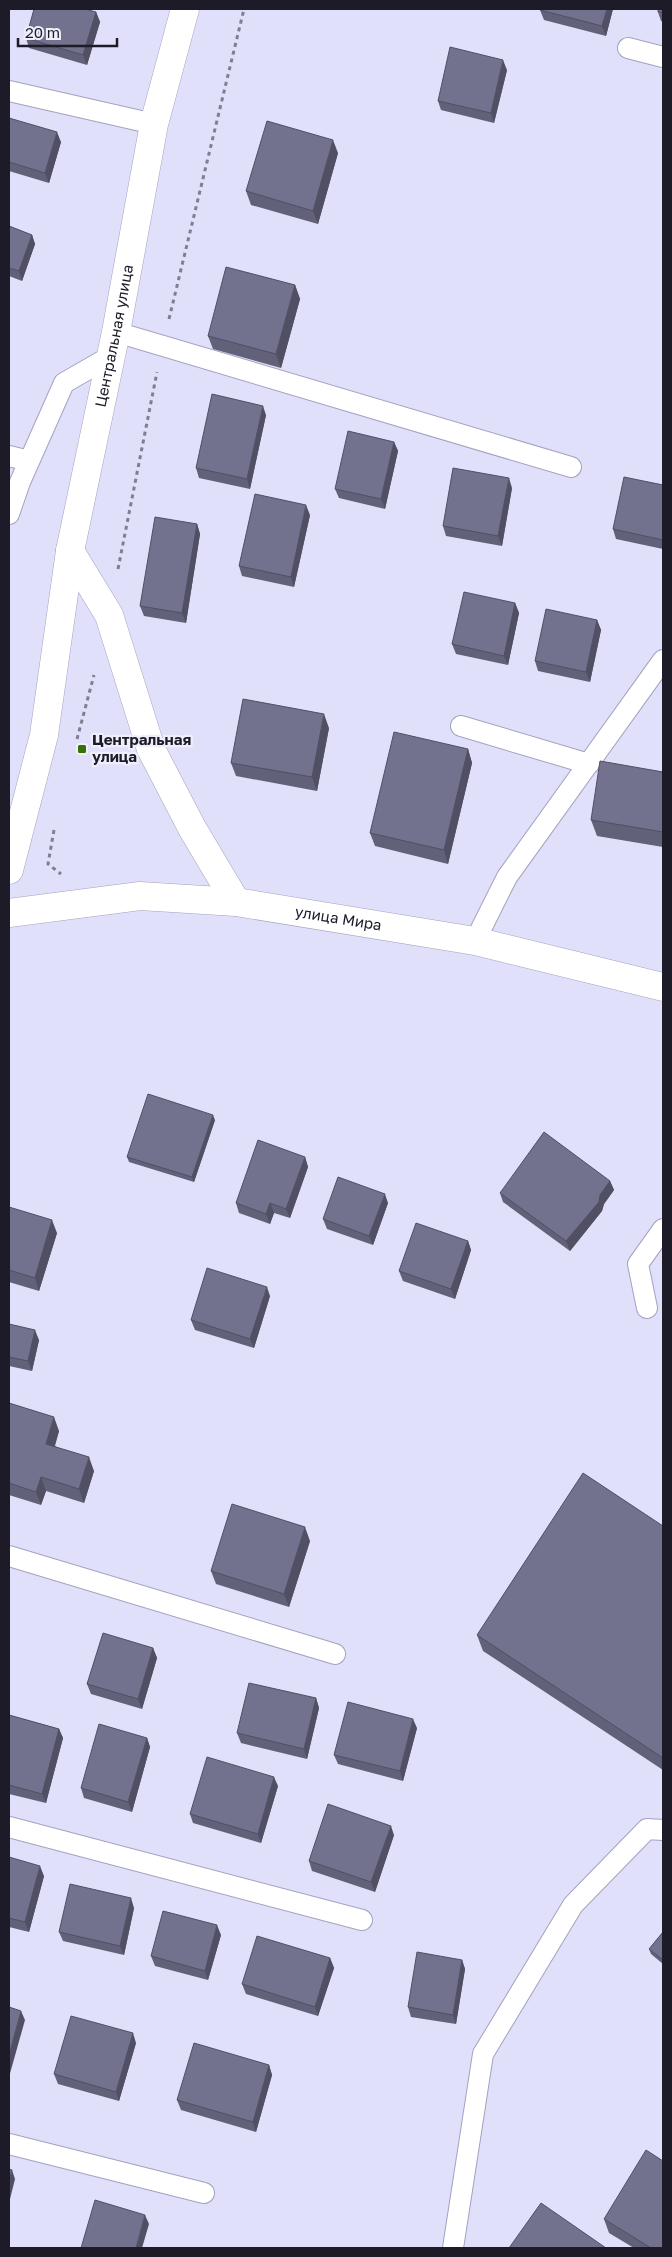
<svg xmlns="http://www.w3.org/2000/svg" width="672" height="2257" viewBox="0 0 672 2257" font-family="'Golos Text',sans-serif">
<rect width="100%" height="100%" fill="#e1e0fa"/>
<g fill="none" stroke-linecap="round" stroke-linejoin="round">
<defs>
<path id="service" d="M628,48l35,9
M9,91l145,33
M116,332l455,135
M9,456l20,5
M9,514l11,-32 44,-99 47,-27
M461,726l128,38
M475,941l32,-64 156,-217
M647,1308l-9,-44 25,-35
M9,1556l326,98
M9,1827l353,93
M9,2144l195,49
M453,2248l30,-194 90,-149 74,-76 16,1"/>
<g id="minor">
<path d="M70,551l39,64 42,134 41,79 44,74"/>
<path id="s1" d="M9,913l131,-17 96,6 239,39 188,46"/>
</g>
<g id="tertiary">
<path id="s2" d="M9,870l35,-135 26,-184 46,-219 38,-208 31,-115"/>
</g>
</defs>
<use href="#service" stroke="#a3a2c1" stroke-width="22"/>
<use href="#minor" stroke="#a3a2c1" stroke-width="29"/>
<use href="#tertiary" stroke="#a3a2c1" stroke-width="29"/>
<path stroke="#807f92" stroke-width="3" stroke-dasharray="4 4" stroke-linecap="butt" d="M169,319l75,-310
M118,569l39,-197
M77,739l17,-64
M54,830l-6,34 13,10"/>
<use href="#service" stroke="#fff" stroke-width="20"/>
<use href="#minor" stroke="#fff" stroke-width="28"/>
<use href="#tertiary" stroke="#fff" stroke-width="28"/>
</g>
<path fill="#62617a" d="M541,9h72l-7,27 -62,-16 -4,-10z
M663,9v13l-2,-1 -3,-9z
M96,12l4,10 -13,43 -58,-17 -3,-10z
M507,70l-13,53 -53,-13 -3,-9z
M9,118l52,24 -12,41 -40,-12z
M338,153l-20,71 -67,-19 -5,-14z
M9,226l23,9 3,9 -13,37 -13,-5z
M295,285l5,14 -19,69 -68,-19 -5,-13z
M266,415l-16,74 -51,-11 -3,-10z
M394,442l4,9 -13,58 -46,-11 -4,-9z
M663,485v64l-47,-10 -3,-10z
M512,488l-10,58 -56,-10 -3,-10z
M310,515l-16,72 -52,-11 -3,-10z
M197,524l3,10 -14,89 -42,-7 -4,-10z
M515,603l4,10 -11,52 -52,-11 -4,-10z
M597,620l4,10 -11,52 -52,-11 -3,-10z
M329,728l-12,63 -81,-15 -5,-13z
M468,749l4,14 -24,101 -73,-18 -5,-13z
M663,772v75l-66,-11 -6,-16z
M215,1120l-21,62 -65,-20 -2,-5z
M305,1157l3,10 -18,51 -16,-5 -4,11 -31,-11 -3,-10z
M610,1181l4,9 -10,14 -2,7 -32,40 -67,-49 -3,-9z
M388,1203l-15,42 -46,-16 -4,-10z
M9,1207l48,26 -18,58 -30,-9z
M468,1241l3,9 -16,49 -52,-18 -4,-10z
M270,1296l-16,52 -59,-18 -4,-10z
M9,1324l30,16 -7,31 -23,-5z
M9,1403l50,28 -4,15 39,25 -10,32 -38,-12 -5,14 -32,-10z
M663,1526v244l-180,-119 -6,-16z
M310,1541l-21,66 -73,-23 -5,-13z
M153,1648l4,10 -15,51 -51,-15 -4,-10z
M316,1698l3,10 -12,51 -66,-16 -4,-10z
M9,1715l50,14 4,9 -17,65 -37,-9z
M417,1728l-14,53 -65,-17 -4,-9z
M147,1738l3,9 -18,65 -48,-14 -3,-10z
M278,1786l-17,57 -68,-20 -3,-9z
M394,1835l-19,57 -63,-21 -3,-10z
M9,1857l35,19 -15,56 -20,-5z
M134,1908l-10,47 -61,-14 -4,-9z
M663,1932v32l-12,-10 -2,-5z
M221,1935l-13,45 -53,-14 -4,-10z
M330,1958l4,10 -16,48 -72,-22 -4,-10z
M462,1960l3,9 -9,55 -45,-7 -3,-10z
M136,2043l-17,58 -61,-17 -4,-10z
M269,2065l3,10 -16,57 -75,-22 -4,-10z
M604,2219l59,29h-29l-25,-15z"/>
<path fill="#504f63" d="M607,9h6l-7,27 -4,-10z
M96,12l4,10 -13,43 -4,-10z
M503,60l4,10 -13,53 -3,-10z
M57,132l4,10 -12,41 -4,-10z
M333,140l5,13 -20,71 -5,-13z
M32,235l3,9 -13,37 -3,-10z
M295,285l5,14 -19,69 -5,-14z
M263,406l3,9 -16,74 -3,-10z
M394,442l4,9 -13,58 -4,-10z
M509,478l3,10 -10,58 -4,-10z
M306,505l4,10 -16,72 -3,-10z
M197,524l3,10 -14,89 -4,-10z
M515,603l4,10 -11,52 -4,-9z
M597,620l4,10 -11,52 -4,-10z
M324,714l5,14 -12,63 -5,-14z
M468,749l4,14 -24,101 -4,-14z
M213,1115l2,5 -21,62 -2,-5z
M305,1157l3,10 -18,51 -4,-9z
M610,1181l4,9 -10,14 -2,7 -32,40 -4,-10z
M385,1194l3,9 -15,42 -4,-9z
M270,1203l4,10 -4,11 -4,-10z
M52,1220l5,13 -18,58 -4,-13z
M468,1241l3,9 -16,49 -4,-10z
M267,1287l3,9 -16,52 -4,-9z
M35,1330l4,10 -7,31 -4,-10z
M54,1417l5,14 -8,26 -5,-13z
M89,1457l5,14 -10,32 -5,-14z
M41,1477l5,14 -5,14 -5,-13z
M305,1527l5,14 -21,66 -5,-13z
M153,1648l4,10 -15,51 -4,-10z
M316,1698l3,10 -12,51 -3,-10z
M413,1719l4,9 -14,53 -3,-10z
M59,1729l4,9 -17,65 -4,-9z
M147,1738l3,9 -18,65 -4,-10z
M274,1777l4,9 -17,57 -3,-9z
M391,1826l3,9 -19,57 -4,-10z
M40,1866l4,10 -15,56 -4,-10z
M131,1898l3,10 -10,47 -4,-9z
M217,1925l4,10 -13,45 -3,-9z
M330,1958l4,10 -16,48 -3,-9z
M462,1960l3,9 -9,55 -3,-9z
M21,2011l4,9 -16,57v-22z
M133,2033l3,10 -17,58 -3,-9z
M269,2065l3,10 -16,57 -3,-10z
M12,2170l3,9 -6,24v-22z
M145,2215l4,9 -7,24h-6z"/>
<path fill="#72718e" stroke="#504f63" d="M34,9h51l11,3 -13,43 -57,-17z
M541,9h66l-5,17 -62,-16z
M658,9h5v3h-5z
M450,47l53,13 -12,53 -53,-12z
M9,118l48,14 -12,41 -36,-11z
M267,121l66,19 -20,71 -67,-20z
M9,226l23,9 -13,36 -10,-3z
M226,267l69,18 -19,69 -68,-18z
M212,394l51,12 -16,73 -51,-11z
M348,431l46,11 -13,57 -46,-10z
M453,468l56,10 -11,58 -55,-10z
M624,477l39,8v55l-50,-11z
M255,494l51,11 -15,72 -52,-11z
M155,517l42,7 -15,89 -42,-7z
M464,592l51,11 -11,53 -52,-12z
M546,609l51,11 -11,52 -51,-11z
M243,699l81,15 -12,63 -81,-14z
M394,732l74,17 -24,101 -74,-17z
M600,761l63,11v60l-72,-12z
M148,1094l65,21 -21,62 -65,-20z
M544,1132l66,49 -10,14 -1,7 -33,39 -66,-48z
M258,1140l47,17 -19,52 -16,-6 -4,11 -30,-11z
M338,1177l47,17 -16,42 -46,-17z
M9,1207l43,13 -17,58 -26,-8z
M416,1223l52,18 -17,48 -52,-18z
M207,1268l60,19 -17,52 -59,-19z
M9,1324l26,6 -7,31 -19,-4z
M9,1403l45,14 -8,27 43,13 -10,32 -38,-12 -5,15 -27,-9z
M583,1473l80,53v232l-186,-123z
M232,1504l73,23 -21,67 -73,-23z
M103,1633l50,15 -15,51 -51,-15z
M249,1683l67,15 -12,51 -67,-16z
M348,1702l65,17 -13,52 -66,-16z
M9,1715l50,14 -17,65 -33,-9z
M99,1724l48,14 -19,64 -47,-14z
M207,1757l67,20 -16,57 -68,-20z
M328,1804l63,22 -20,56 -62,-21z
M9,1857l31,9 -15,56 -16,-4z
M70,1884l61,14 -11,48 -61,-14z
M163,1911l54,14 -12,46 -54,-15z
M663,1932v28l-14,-11z
M257,1936l73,22 -15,49 -73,-23z
M417,1952l45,8 -9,55 -45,-8z
M9,2007l12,4 -12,44z
M71,2016l62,17 -17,59 -62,-18z
M194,2043l75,22 -16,57 -76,-22z
M646,2150l17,11v86l-1,1h-11l-47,-29z
M9,2169l3,1 -3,11z
M95,2200l50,15 -9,33h-55z
M541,2203l65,45h-97z"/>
<rect fill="#347106" stroke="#efeffc" stroke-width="2" x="77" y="744" width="10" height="10" rx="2.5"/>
<g text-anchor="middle" stroke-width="4.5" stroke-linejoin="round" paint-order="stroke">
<g font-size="15" fill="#1c1b27" stroke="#efeffc">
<text dy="5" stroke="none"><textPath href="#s2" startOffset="545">Центральная улица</textPath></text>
<text dy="5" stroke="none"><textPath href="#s1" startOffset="332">улица Мира</textPath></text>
</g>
<g font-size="15" font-weight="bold" fill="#1c1b27" stroke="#efeffc" text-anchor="start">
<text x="92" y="745">Центральная<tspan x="92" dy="17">улица</tspan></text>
</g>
</g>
<rect width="672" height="2257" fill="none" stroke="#1c1b27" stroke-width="20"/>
<path d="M18 38v8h99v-8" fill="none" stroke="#1c1b27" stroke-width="2.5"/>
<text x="25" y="38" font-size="15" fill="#1c1b27" stroke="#efeffc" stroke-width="4" paint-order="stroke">20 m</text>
</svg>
